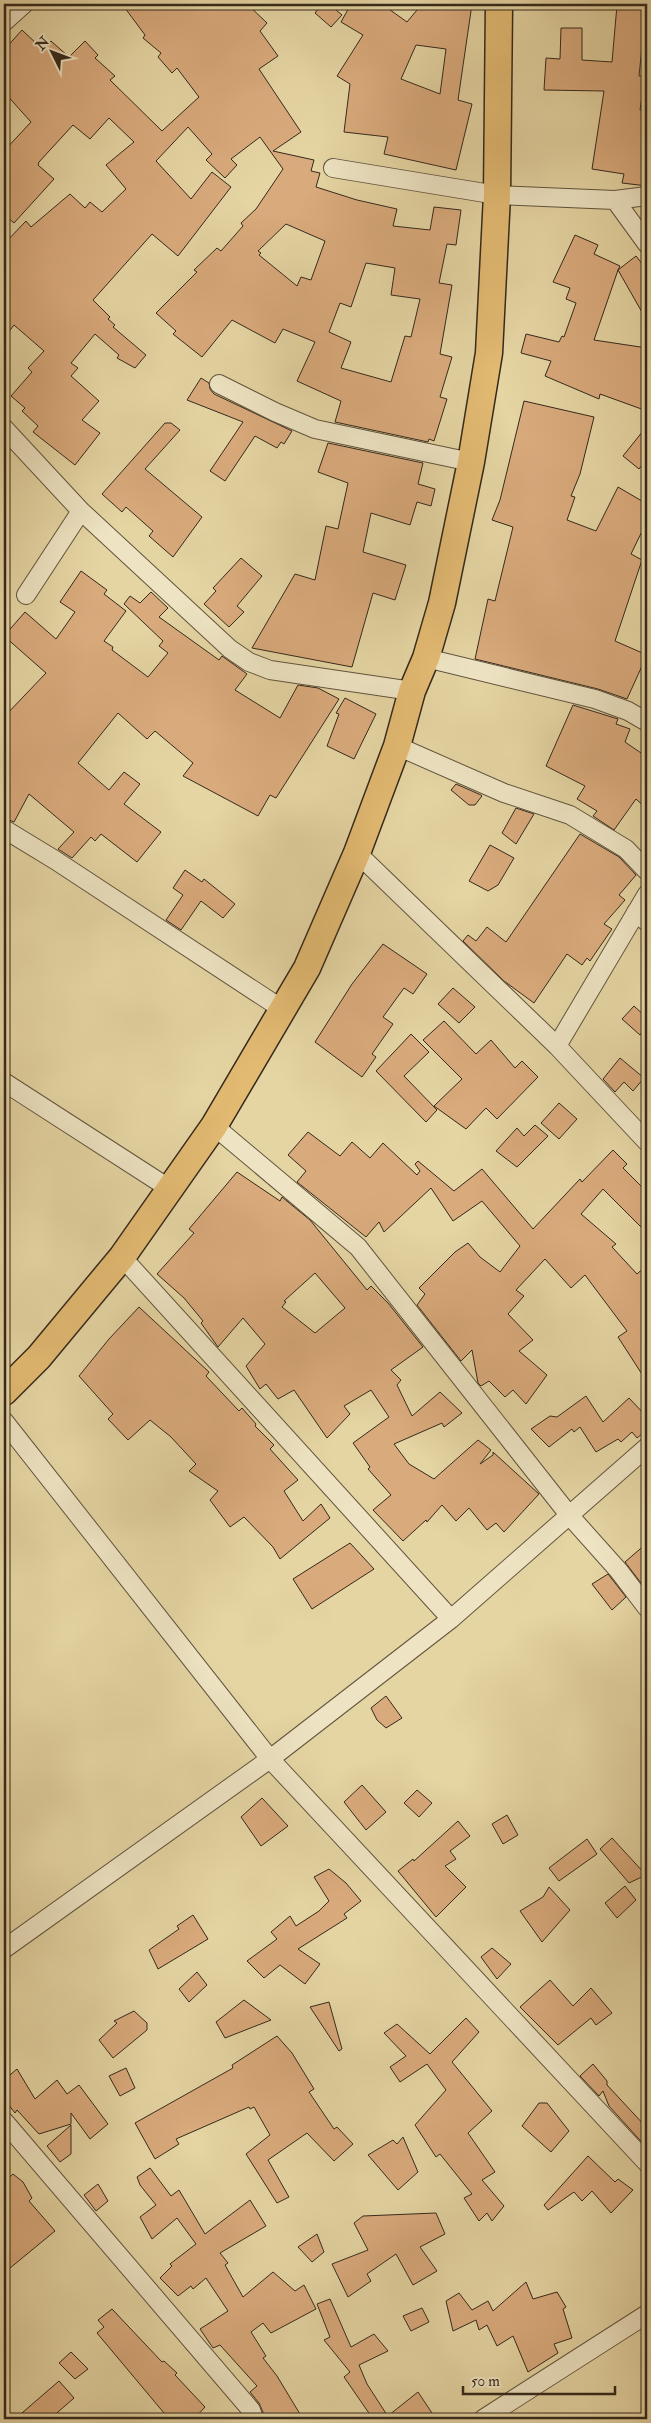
<svg xmlns="http://www.w3.org/2000/svg" width="651" height="2423" viewBox="0 0 651 2423" font-family="'IM FELL Double Pica',serif">
<rect width="100%" height="100%" fill="#e5d5a3"/>
<filter id="stains"><feTurbulence type="fractalNoise" baseFrequency=".004" numOctaves="4"/><feColorMatrix values="0 0 0 0 .2 0 0 0 0 .09 0 0 0 0 .02 0 0 0 .5 -.17"/></filter>
<radialGradient id="worn" r=".72"><stop offset=".6" stop-color="#630" stop-opacity="0"/><stop offset="1" stop-color="#630" stop-opacity=".3"/></radialGradient>
<path fill="#d9aa7c" stroke="#35291c" fill-rule="evenodd" d="M122,4h125l20,19 -7,8 18,25 -19,13 42,63 -28,19 41,9 -3,11 9,2 -4,14 41,13 40,9 -4,17 37,4 4,-23 27,3 -5,35 -9,-1 -8,39 13,2 -12,69 12,3 -12,40 7,2 -13,42 -5,-2 -1,3 -93,-20 6,-21 -44,-20 18,-39 -32,-13 -8,14 -43,-23 -30,37 -29,-23 3,-3 -20,-18 41,-41 -3,-2 23,-22 4,3 22,-25 -2,-3 15,-14 27,-40 -23,-32 -29,22 6,6 -12,13 -19,-18 6,-6 -24,-27 -32,34 35,38 21,-27 19,15 -53,69 -26,-22 -59,66 17,17 -2,2 7,6 -2,2 33,28 -11,13 -18,-10 2,-3 -24,-21 -24,29 7,5 -7,8 28,25 -17,19 18,13 -25,32 -42,-33 5,-6 -16,-15 3,-3 -14,-12 21,-24 -4,-4 16,-17 -30,-26 -10,13v-94l22,-23 5,6 39,-33 15,14 5,-6 12,10 24,-23 -20,-24 28,-23 -25,-24 -19,21 -17,-14 -34,37 -1,3 16,14 -40,44 -10,-9v-63l27,-29 -27,-30v-42l18,-20 16,15 6,-7 5,5 2,-2 18,16 16,-16 13,14 -3,3 20,18 -5,4 52,51 37,-34 -22,-29 -5,5 -14,-16 3,-4 -18,-15 2,-3zM286,224l39,17 -14,39 -10,-3 -4,9 -38,-31 2,-2 -3,-2zM366,263l29,5 -4,27 29,4 -9,38 -6,-1 -14,46 -50,-14 10,-26 -22,-10 11,-29 11,4z
M322,4h7l13,11 -11,12 -16,-14z
M351,4h21l12,6 2,-3 21,15 15,-18h50l-14,96 14,4 -16,66 -72,-16 4,-17 -44,-5 6,-48 -13,-8 26,-41 -22,-13zM416,45l30,4 -6,45 -39,-15z
M617,5l29,3 -7,68h6l-5,34 7,1v75l-25,-3 2,-9 -32,-5 12,-78 -60,-1 2,-32 14,1 1,-31h21v32l30,2z
M575,235l23,10 -4,9 26,12 -2,4 18,-14 11,14v51l-29,-51 -24,70 53,8v63l-47,-17 -1,5 -54,-23 6,-15 -30,-8 5,-19 33,8 3,-6 2,1 12,-34 -10,-4 4,-11 -17,-6z
M201,378l8,5 1,6 4,5 78,37 -8,13 -3,-2 -4,6 -22,-12 -30,45 -15,-10 33,-49 -56,-22z
M524,401l70,16 -14,57 -9,22 4,1 -8,23 29,11 22,-44 29,17v17l-16,33 11,6 -27,81 32,14 -20,44 -29,-10 -123,-30 13,-60 7,2 18,-74 -21,-7 8,-20z
M165,423h6l9,7 -35,39 57,48 -29,40 -24,-21 4,-5 -27,-24 -4,5 -20,-18z
M647,426v32l-8,11 -16,-13z
M328,443l95,20 -5,21 17,5 -4,17 -14,-4 -7,23 -39,-12 -8,39 43,13 -11,35 -22,-7 -21,74 -100,-19 43,-74 20,6 11,-54 12,3 10,-46 -30,-11z
M241,558l21,18 -25,30 7,6 -15,15 -25,-23 12,-13 -3,-3z
M81,571l26,19 -3,4 22,17 -22,30 9,6 -1,3 36,27 20,-24 -9,-7 4,-5 -39,-37 6,-8 10,7 11,-11 17,16 -9,9 60,43 3,-4 25,18 -12,16 45,28 18,-33 20,3 21,11 -63,99 -6,-3 -12,21 -75,-40 10,-13 -38,-32 -8,8 -29,-26 -40,50 31,27 15,-18 16,12 -16,20 37,28 -24,30 -36,-28 -6,7 -4,-4 -19,21 -14,-9 16,-17 -45,-38 -15,28 -10,-4v-101l42,-44 -42,-37 21,-24 31,27 19,-27 -15,-10z
M345,698l31,16 -22,45 -27,-13 12,-32 -3,-1z
M573,705l45,14 -2,5 14,5 -5,13 22,15v52l-11,-10 -22,31 -21,-14 4,-5 -20,-12 8,-13 -39,-20z
M456,784l25,11 1,1 -7,9h-6l-18,-15z
M516,808l18,6 -18,30 -14,-11z
M580,834l39,23 17,18 -17,20 6,5 -21,24 8,5 -22,32 -3,-3 -5,7 -15,-11 -33,49 -30,-22 -41,-40 5,-6 8,6 11,-14 19,15z
M490,845l24,13 -16,27 -10,6 -19,-10z
M185,870l17,12 2,-3 31,25 -12,14 -22,-17 -20,29 -15,-10 17,-25 -10,-7z
M383,944l44,30 -14,20 -9,-6 -21,29 10,7 -21,30 4,3 -14,20 -47,-35 37,-58z
M453,988l22,19 -16,16 -21,-19z
M634,1006l13,12v8l-7,9 -18,-16z
M444,1021l32,33 15,-14 24,28 7,-7 16,16 -41,42 -11,-11 -20,21 -32,-23 28,-27 -39,-39z
M411,1034l18,18 -25,24 33,34 -11,12 -50,-51z
M620,1058l24,20 -11,13 -9,-9 -9,10 -12,-13z
M559,1103l18,16 -18,20 -18,-16z
M535,1125l13,11 -31,31 -21,-16 21,-23 7,8z
M308,1132l32,24 12,-14 18,16 13,-15 34,32 3,-4 -5,-7 3,-3 36,30 28,-22 51,60 47,-50 2,3 31,-32 14,14 -4,4 24,24v41l-44,-44 -22,25 35,30 -4,3 25,27 10,-9v117l-29,-45 9,-6 -42,-56 -14,13 -26,-29 -29,31 8,6 -16,18 25,26 -14,11 28,24 -21,29 -13,-14 -8,7 -16,-16 -8,5 -3,-3 -6,-33 -11,11 -44,-56 8,-11 -6,-6 36,-36 13,-9 12,14 20,15 20,-26 -38,-45 -29,20 -22,-33 -47,44 -5,-10 -13,15 -69,-55 9,-11 -18,-16z
M237,1172l43,29 2,-4 28,23 57,70 4,-4 17,17 35,44 -32,23 10,10 -4,5 15,31 28,-24 22,21 -18,14 -2,-4 -48,21 15,20 25,15 44,-39 13,10 -11,14 13,-9v-3l46,42 -35,38 -8,-9 -9,7 -18,-22 -13,13 -14,-16 -15,17 -1,-2 -23,21 -30,-31 18,-15 -23,-26 2,-2 -17,-24 36,-26 -18,-27 -27,16 6,8 -23,24 -33,-48 -16,9 -12,-15 -6,5 -14,-23 19,-22 -22,-26 -25,29 -17,-24 2,-2 -19,-23 -27,-24 37,-41 -5,-4zM315,1273l30,35 -30,25 -33,-26 4,-5 -2,-1z
M139,1307l70,65 -3,4 33,35 3,-3 14,16 -1,2 19,19 -4,4 28,31 -14,11 19,30 18,-17 9,14 -50,41 -7,-12 -29,-30 -14,10 -20,-27 8,-9 -29,-20 7,-7 -25,-27 -21,-17 -22,20 -20,-21 5,-5 -34,-38 30,-37z
M586,1396l17,26 26,-24 18,19v13l-10,8 -5,-6 -11,10 -3,-3 -22,13 -16,-25 -6,5 -2,-3 -23,18 -18,-18 19,-13 7,1z
M350,1543l24,26 -62,40 -19,-30z
M647,1543v34l-6,6 -16,-21z
M608,1574l18,23 -14,13 -20,-26z
M386,1696l16,22 -16,10 -9,-8 -6,-12z
M362,1785l24,27 -20,18 -22,-28z
M417,1790l15,13 -13,14 -15,-14z
M262,1798l26,28 -27,20 -20,-29z
M507,1815l11,20 -15,9 -11,-20z
M458,1821l12,15 -20,15 6,8 -11,7 21,21 -30,30 -38,-46 15,-12 1,2z
M612,1838l34,37 -17,8 -29,-34z
M587,1839l10,15 -38,27 -10,-13z
M329,1869l17,14 15,18 -17,13 3,4 -49,31 22,15 -15,20 -25,-19 -16,13 -17,-17 30,-22 -6,-7 19,-16 6,10 23,-15 10,-10 -15,-24z
M625,1886l11,14 -19,18 -12,-15z
M549,1887l21,23 -28,32 -22,-31 23,-14z
M193,1915l15,24 -50,30 -9,-19 30,-21 -2,-3z
M492,1948l19,16 -14,15 -16,-22z
M197,1972l10,13 -18,17 -10,-13z
M550,1980l23,26 18,-18 21,25 -16,12 -5,-7 -33,27 -38,-38z
M244,2000l27,20 -46,18 -9,-16z
M329,2002l13,47 -3,2 -29,-44z
M134,2011l13,12v7l-34,28 -14,-18 18,-17 -3,-2z
M466,2018l13,14 -27,30 40,49 -24,22 27,39 -13,8 22,26 -12,15 -5,-8 -8,8 -15,-23 8,-4 -32,-40 -4,3 -21,-32 31,-35 -19,-26 -27,18 -10,-15 16,-11 -22,-23 13,-9 33,30z
M277,2036l15,17 22,36 -5,3 25,37 3,-2 16,17 -19,17 -27,-28 -39,27 21,37 -12,6 -31,-49 24,-19 -16,-28 -4,2 -1,-2 -73,32 3,5 -24,15 -20,-36 98,-55 -1,-3z
M593,2064l14,17v4l40,43v20l-38,-42 -6,-15 -4,5 -19,-20z
M126,2068l9,20 -15,8 -11,-20z
M17,2069l18,30 22,-19 10,14 12,-9 29,39 -18,15 -19,-26v11l-32,10 -22,-24 -2,3 -11,-14v-19z
M539,2103h8l22,28 -18,21 -29,-26z
M71,2125v29l-11,8 -13,-16z
M403,2137l15,35 -20,18 -30,-35 25,-15 4,4z
M588,2156l27,26 3,-3 15,11 -22,23 -19,-22 -10,10 -8,-9 -26,18 -4,-5z
M150,2168l21,28 8,-6 26,44 45,-34 16,26 -46,27 8,10 -3,2 18,32 30,-25 22,19 9,-6 12,24 -45,24 -8,-10 -12,9 15,24 -3,2 14,18 26,43h-37l-7,-16 -9,-11 7,-6 -37,-41 -7,3 -13,-19 28,-18 -22,-33 -13,11 -2,-3 -13,10 -18,-18 12,-12 -2,-2 26,-20 -19,-26 -25,21 -12,-22 16,-12 -16,-20 -3,-8z
M13,2174l10,8 9,16 -3,3 26,30 -51,42v-91z
M98,2184l10,17 -12,10 -12,-16z
M436,2213l9,21 -25,13 17,24 -24,14 -17,-31 -29,20 4,7 -23,16 -16,-33 36,-14 -14,-27 9,-7z
M317,2234l7,18 -12,10 -14,-15z
M526,2282l7,17 24,-7 9,15 -3,2 9,29 -18,6 4,9 -30,19 -15,-36 -16,10 -10,-21 -8,5 -3,-10 -23,11 -7,-30 13,-8 13,17 16,-9 5,10z
M330,2299l21,48 23,-13 14,17 -29,14 8,19 20,31 -7,4h-7l-29,-42 6,-5 -26,-32 6,-3 -13,-33z
M422,2308l7,14 -18,9 -8,-15z
M112,2309l50,53 2,-1 13,12 -2,2 30,32 -11,12h-25l-72,-86 7,-6 -6,-7z
M71,2352l17,17 -13,10 -16,-16z
M59,2381l15,17 -24,21h-35z
M418,2392l18,27h-52z"/>
<g fill="none" stroke-linecap="round" stroke-linejoin="round">
<defs>
<path id="minor" d="M4,22l20,-18
M333,168l164,27 118,5 32,-4
M615,200l32,44
M219,384l56,28 40,17 156,33
M4,428l77,83 149,138 19,13 21,8 142,21
M26,595l55,-84
M426,658l169,41 33,12 19,11
M397,746l107,47 66,22 56,34 21,22
M4,829l51,31 227,149
M357,853l200,193 90,96
M636,912l11,10
M557,1046l90,-152
M4,1082l166,107
M214,1126l144,121 211,268 50,56 28,37
M122,1257l329,362
M4,1421l266,338 377,404
M4,1949l266,-190 181,-140 196,-172
M4,2121l247,289 3,9
M483,2419l164,-105"/>
<path id="primary" d="M4,1392l35,-35 83,-100 92,-131 93,-158 50,-115 40,-107 15,-55 14,-33 16,-55 29,-141 18,-109 8,-158 2,-191"/>
</defs>
<use href="#minor" stroke="#61543e" stroke-width="20"/>
<use href="#primary" stroke="#35291c" stroke-width="29"/>
<use href="#minor" stroke="#eee4c3" stroke-width="18"/>
<use href="#primary" stroke="#e2ba72" stroke-width="26"/>
</g>
<rect width="651" height="2423" fill="none" stroke="#e5d5a3" stroke-width="20"/>
<rect x="5" y="5" width="641" height="2413" fill="none" stroke="#35291c" stroke-width="2.5"/>
<rect x="10" y="10" width="631" height="2403" fill="none" stroke="#35291c"/>
<g transform="translate(52 52) rotate(312)" stroke="#eee4c3" stroke-width="4" paint-order="stroke">
<path d="M0-4L9 19L0 12L-9 19Z" fill="#35291c"/>
<text y="-8" font-size="14" font-weight="bold" text-anchor="middle" fill="#35291c">N</text>
</g>
<path d="M463 2386v8h152v-8" fill="none" stroke="#35291c" stroke-width="2.5"/>
<text x="471" y="2386" font-size="15" fill="#35291c" stroke="#eee4c3" stroke-width="4" paint-order="stroke">50 m</text>
<rect width="100%" height="100%" filter="url(#stains)"/>
<rect width="100%" height="100%" fill="url(#worn)"/>
</svg>
